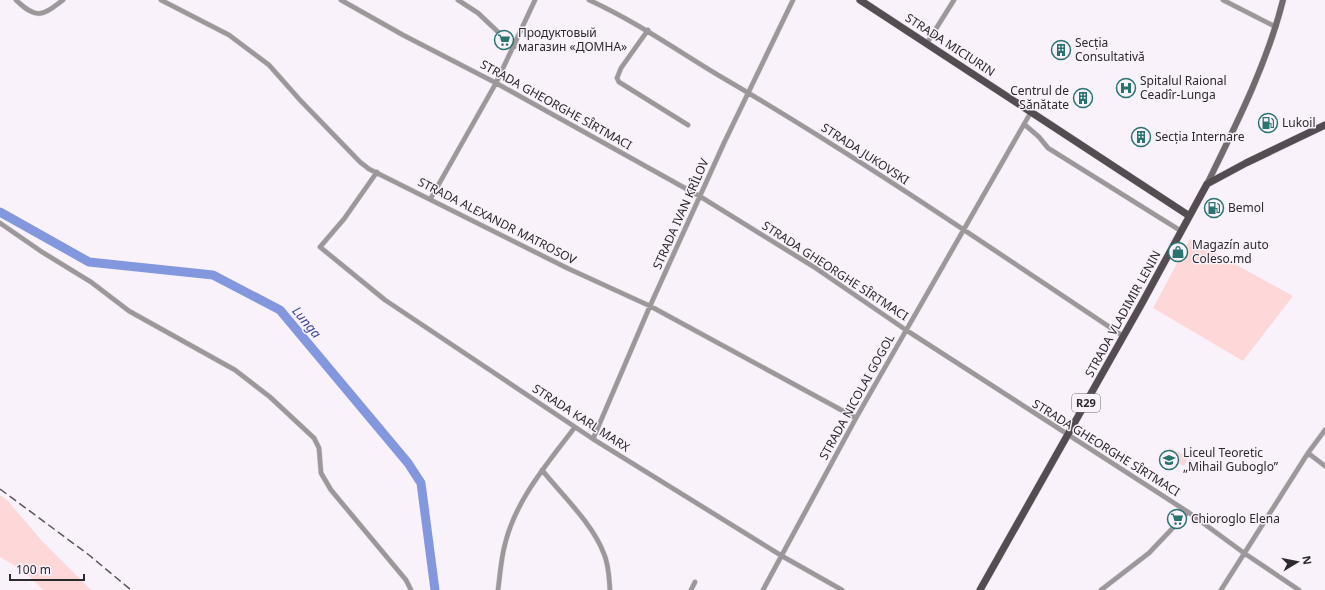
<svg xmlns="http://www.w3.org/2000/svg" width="1325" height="590" viewBox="0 0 1325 590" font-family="'Noto Sans',sans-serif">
<rect width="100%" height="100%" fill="#faf2fb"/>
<path fill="#fed8d9" d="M1190,239l103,57 -50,65 -90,-53z
M1170,448l18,9 -4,9 -18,-10z
M0,495l8,6 35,41 48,48h-48l-18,-18 -25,-15z"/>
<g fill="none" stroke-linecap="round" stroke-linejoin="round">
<path stroke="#8297dd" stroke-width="9" d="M0,212l89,50 124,13 67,35 128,153 13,20 14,107"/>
<defs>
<path id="minor" d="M16,0c21,20 26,16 47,0
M161,0l68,35 40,30 31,35 60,62 9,7 198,99 83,38 206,112
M341,0l62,35 93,48 205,114 113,70 92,63 282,182 56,41 55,37
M458,0l20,13 36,34
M589,0c46,21 86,49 129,75 139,81 271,172 405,261
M1223,0l53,27
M648,30l-27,38 -4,10 2,4 69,43
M927,43l27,-43
M1024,124l15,13 9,11 133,83
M377,172l-33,47 -24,28 65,53 208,139 189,117 60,34
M431,198l65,-115 39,-83
M0,223l42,29 49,30 38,29 106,59 35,27 44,41 5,10 2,25 10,17 75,90 5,10
M593,439l57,-133 74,-163 69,-143
M1308,453l17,13
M542,470c20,25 51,54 62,84 5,11 5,24 6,36
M498,590c2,-15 3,-31 7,-46 11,-45 43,-81 70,-117
M691,590l4,-8
M763,590l93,-172 175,-306
M1101,590l48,-37 39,-41
M1221,590l87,-137 17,-23"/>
<path id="secondary" d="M1207,184c29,-59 60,-120 76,-184"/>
<path id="primary" d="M860,0l328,215
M980,590l161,-285 66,-121 39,-21 79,-38"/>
</defs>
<use href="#minor" stroke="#d5ced6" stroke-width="5.5"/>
<use href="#secondary" stroke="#d5ced6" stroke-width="7"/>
<use href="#primary" stroke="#d5ced6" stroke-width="8"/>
<use href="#minor" stroke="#9c989a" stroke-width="4.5"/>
<use href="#secondary" stroke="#726b6e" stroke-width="6"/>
<use href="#primary" stroke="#544c50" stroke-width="7"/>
<path stroke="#5b575c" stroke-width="1.5" stroke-dasharray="8 4" stroke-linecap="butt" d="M0,489l89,66 42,35"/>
</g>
<defs>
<symbol id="supermarket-ring" viewBox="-11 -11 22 22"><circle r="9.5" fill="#faf2fb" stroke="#297371" stroke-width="1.5"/><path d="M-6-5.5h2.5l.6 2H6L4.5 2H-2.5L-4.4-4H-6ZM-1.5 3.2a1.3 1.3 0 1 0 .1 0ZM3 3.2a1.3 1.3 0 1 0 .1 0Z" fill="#297371"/></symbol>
<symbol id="building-ring" viewBox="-11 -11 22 22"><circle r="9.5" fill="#faf2fb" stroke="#297371" stroke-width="1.5"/><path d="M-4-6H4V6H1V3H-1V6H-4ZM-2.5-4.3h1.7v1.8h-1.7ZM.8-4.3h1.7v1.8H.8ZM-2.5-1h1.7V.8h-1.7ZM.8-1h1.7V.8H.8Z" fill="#297371"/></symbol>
<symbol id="hospital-ring" viewBox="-11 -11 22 22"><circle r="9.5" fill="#faf2fb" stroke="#297371" stroke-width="1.5"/><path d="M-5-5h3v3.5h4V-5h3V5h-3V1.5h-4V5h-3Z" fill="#297371"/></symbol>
<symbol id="fuel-ring" viewBox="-11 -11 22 22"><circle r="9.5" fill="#faf2fb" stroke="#297371" stroke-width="1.5"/><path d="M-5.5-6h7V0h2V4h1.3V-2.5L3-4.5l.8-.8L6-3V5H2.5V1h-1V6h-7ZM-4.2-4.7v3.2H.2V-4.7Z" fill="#297371"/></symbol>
<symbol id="shop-ring" viewBox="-11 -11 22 22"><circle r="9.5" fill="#faf2fb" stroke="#297371" stroke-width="1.5"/><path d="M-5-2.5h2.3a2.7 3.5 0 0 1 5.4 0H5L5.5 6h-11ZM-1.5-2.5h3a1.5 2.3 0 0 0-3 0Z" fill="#297371"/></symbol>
<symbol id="school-ring" viewBox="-11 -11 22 22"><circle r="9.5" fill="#faf2fb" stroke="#297371" stroke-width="1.5"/><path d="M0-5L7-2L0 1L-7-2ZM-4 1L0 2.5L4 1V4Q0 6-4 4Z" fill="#297371"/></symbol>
</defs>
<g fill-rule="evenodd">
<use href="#supermarket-ring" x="493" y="29" width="22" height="22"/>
<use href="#building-ring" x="1050" y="39" width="22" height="22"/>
<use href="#hospital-ring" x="1115" y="77" width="22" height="22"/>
<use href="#building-ring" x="1072" y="87" width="22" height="22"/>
<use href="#fuel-ring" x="1257" y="112" width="22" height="22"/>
<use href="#building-ring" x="1130" y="126" width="22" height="22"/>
<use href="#fuel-ring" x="1203" y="197" width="22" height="22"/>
<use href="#shop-ring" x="1167" y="241" width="22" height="22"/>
<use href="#school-ring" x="1158" y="449" width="22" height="22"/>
<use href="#supermarket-ring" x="1166" y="508" width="22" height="22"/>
</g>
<g text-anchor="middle" stroke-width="3" stroke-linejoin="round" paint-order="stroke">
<rect fill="#faf2fb" stroke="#6a666b" stroke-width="1" x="1072" y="394" width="28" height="18" rx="3"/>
<g font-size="11" font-weight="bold" fill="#2d2a2d">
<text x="1086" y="407">R29</text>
</g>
<g font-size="12" fill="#2d2a2d" stroke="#faf2fb" text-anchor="start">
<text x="518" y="37">Продуктовый<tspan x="518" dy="14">магазин «ДОМНА»</tspan></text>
<text x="1075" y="47">Secția<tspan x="1075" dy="14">Consultativă</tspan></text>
<text x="1140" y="85">Spitalul Raional<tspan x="1140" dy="14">Ceadîr-Lunga</tspan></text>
<text x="1069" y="95" text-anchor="end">Centrul de<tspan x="1069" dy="14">Sănătate</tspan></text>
<text x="1282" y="127">Lukoil</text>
<text x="1155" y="141">Secția Internare</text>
<text x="1228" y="212">Bemol</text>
<text x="1192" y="249">Magazín auto<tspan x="1192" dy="14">Coleso.md</tspan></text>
<text x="1183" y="457">Liceul Teoretic<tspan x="1183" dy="14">„Mihail Guboglo”</tspan></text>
<text x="1191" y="523">Chioroglo Elena</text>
</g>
<g font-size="12" fill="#2d2a2d" stroke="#faf2fb">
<text transform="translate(950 45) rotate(33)" y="4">STRADA MICIURIN</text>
<text transform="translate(556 105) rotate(29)" y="4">STRADA GHEORGHE SÎRTMACI</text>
<text transform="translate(865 154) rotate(33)" y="4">STRADA JUKOVSKI</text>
<text transform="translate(681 214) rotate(-66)" y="4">STRADA IVAN KRÎLOV</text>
<text transform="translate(497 221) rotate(27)" y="4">STRADA ALEXANDR MATROSOV</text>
<text transform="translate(835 271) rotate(33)" y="4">STRADA GHEORGHE SÎRTMACI</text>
<text transform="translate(1123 314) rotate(-61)" y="4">STRADA VLADIMIR LENIN</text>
<text transform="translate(857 397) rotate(-61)" y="4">STRADA NICOLAI GOGOL</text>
<text transform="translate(581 418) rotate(33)" y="4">STRADA KARL MARX</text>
<text transform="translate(1106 448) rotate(32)" y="4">STRADA GHEORGHE SÎRTMACI</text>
</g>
<g font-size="13" font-style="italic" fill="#324395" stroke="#faf2fb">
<text transform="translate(307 322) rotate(50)" y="5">Lunga</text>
</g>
</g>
<g transform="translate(1297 562) rotate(80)" stroke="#faf2fb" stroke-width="3" paint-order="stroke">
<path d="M0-3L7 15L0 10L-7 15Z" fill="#2d2a2d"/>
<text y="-6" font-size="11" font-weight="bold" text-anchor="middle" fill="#2d2a2d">N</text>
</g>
<path d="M10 574v6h74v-6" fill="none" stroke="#2d2a2d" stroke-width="2"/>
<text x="16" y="574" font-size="12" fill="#2d2a2d" stroke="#faf2fb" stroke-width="3" paint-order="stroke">100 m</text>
</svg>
